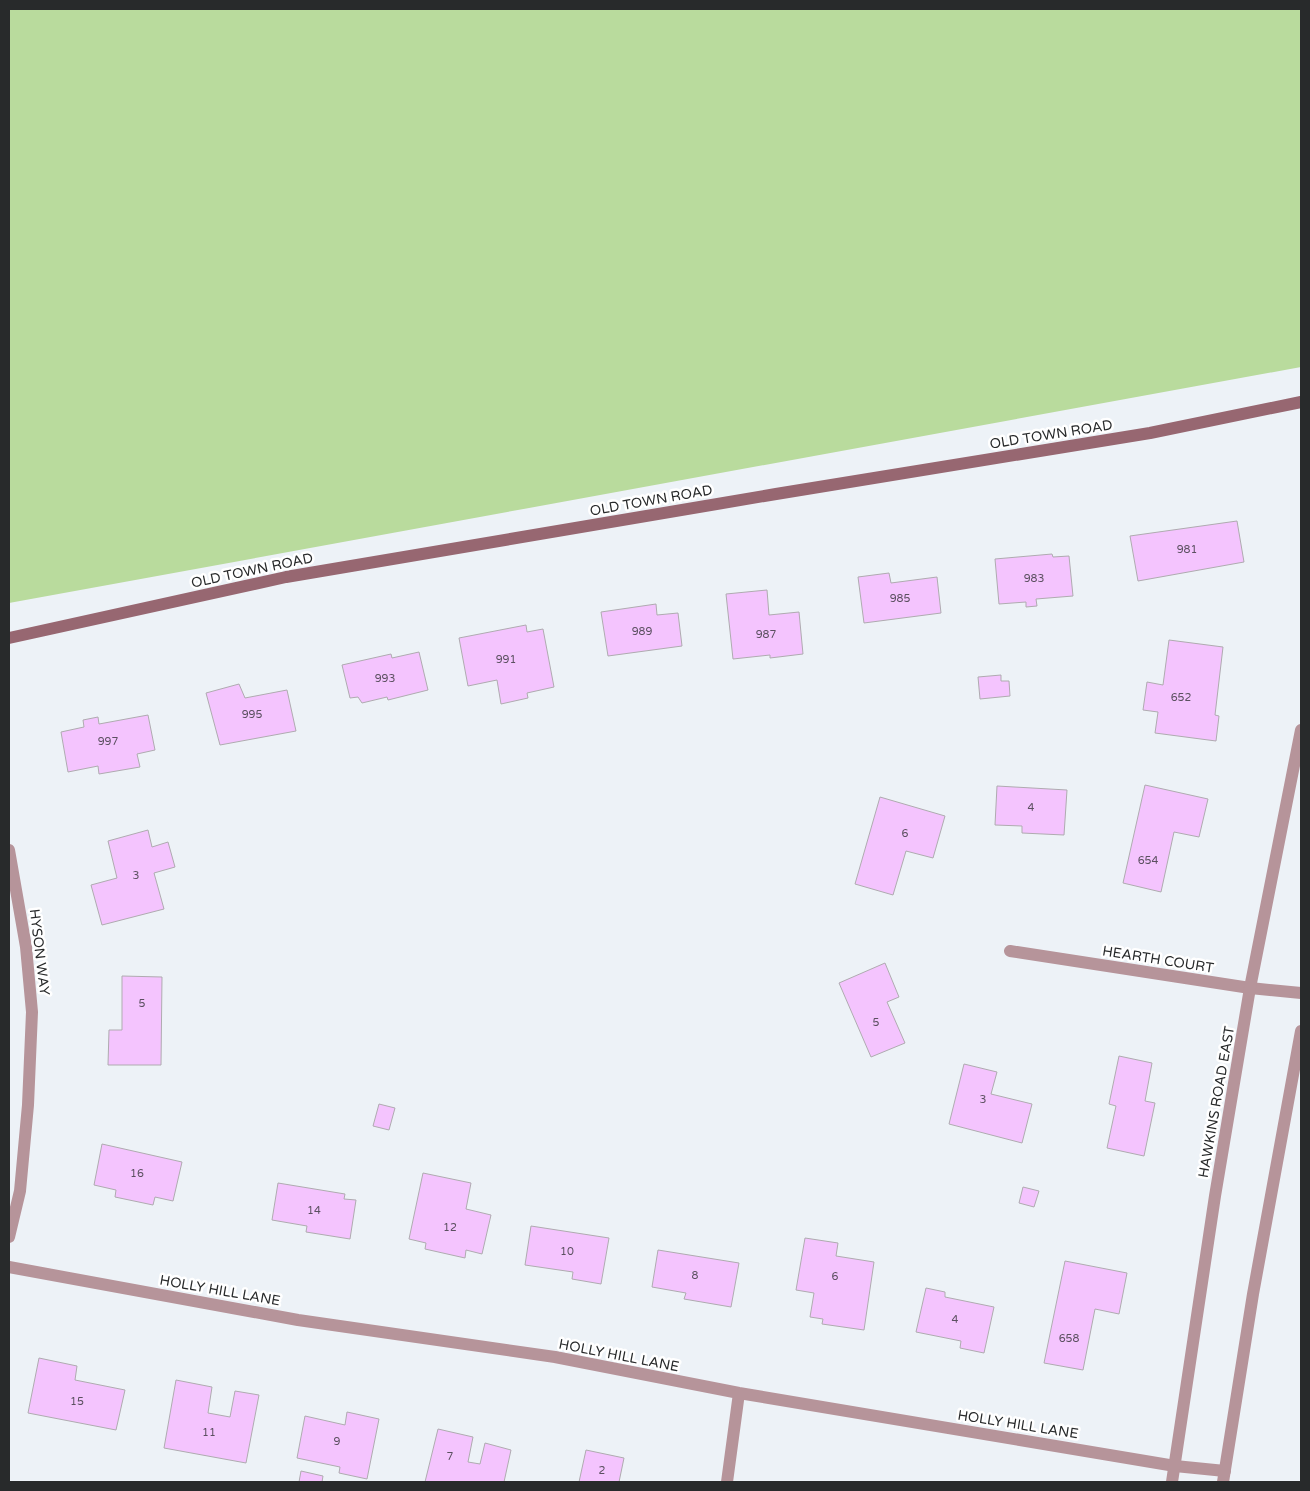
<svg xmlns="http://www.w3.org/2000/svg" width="1310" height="1491" viewBox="0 0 1310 1491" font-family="'Varela Round',sans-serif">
<rect width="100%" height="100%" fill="#edf2f7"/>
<path fill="#b9db9d" d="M9,9h1292v358l-1292,236z"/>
<path fill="#f4c4fe" stroke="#afabb0" d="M1237,521l7,41 -106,19 -8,-45z
M1052,554l1,3 16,-1 4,40 -37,3 1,7 -11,1v-5l-27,2 -4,-45z
M889,573l2,10 46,-6 4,36 -77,10 -6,-46z
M767,590l2,25 30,-3 4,42 -33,4v-3l-37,4 -7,-65z
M656,604l1,11 21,-2 4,33 -74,10 -7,-44z
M526,625l1,7 16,-3 11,58 -27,6 1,5 -27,6 -4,-24 -29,6 -9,-48z
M1169,640l54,7 -8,68 4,1 -3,25 -61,-8 3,-21 -15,-2 4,-28 16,3z
M419,652l9,38 -40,10 -1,-3 -25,6 -4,-6 -8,1 -8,-33 49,-11 1,4z
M1001,675v6h8l1,15 -30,3 -2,-22z
M239,684l6,14 42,-8 9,41 -76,14 -14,-52z
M148,715l7,35 -18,4 3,13 -41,7 -1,-8 -30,6 -7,-40 23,-5 -1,-7 15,-3 1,7z
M1145,785l63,14 -9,38 -25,-5 -13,60 -38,-9z
M997,786l70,4 -3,45 -42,-2v-7l-27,-1z
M880,797l65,19 -12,42 -27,-7 -13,44 -38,-11z
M148,830l4,17 16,-5 7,25 -21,6 10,36 -62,16 -11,-40 26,-7 -9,-37z
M885,963l14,34 -12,5 18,41 -34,14 -32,-74z
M122,976l40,1 -1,88h-53l1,-35h13z
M1119,1056l33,7 -7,38 10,2 -11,53 -37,-8 9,-42 -7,-2z
M964,1064l33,8 -6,22 41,10 -10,39 -73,-19z
M379,1104l16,4 -6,22 -16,-4z
M102,1144l80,18 -9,39 -18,-4 -2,8 -38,-8 1,-7 -22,-5z
M423,1173l48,10 -5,26 25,6 -9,39 -16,-4 -1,8 -40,-9 1,-6 -17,-4z
M278,1183l67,11 -1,5 12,1 -6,39 -44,-7 1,-6 -35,-6z
M1023,1187l16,4 -5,16 -15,-4z
M531,1226l78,12 -8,46 -29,-5 1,-7 -48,-7z
M805,1238l33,5 -2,13 38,6 -10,68 -42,-6 1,-5 -13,-2 4,-24 -18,-3z
M658,1250l81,13 -8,44 -47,-8 2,-6 -34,-6z
M1065,1261l62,12 -8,41 -24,-5 -12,61 -39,-7z
M926,1288l19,4v5l49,10 -10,46 -24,-5 1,-7 -45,-9z
M39,1358l38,8 -2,14 50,10 -9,40 -88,-17z
M176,1380l36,7 -4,26 22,4 5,-26 24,4 -13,68 -82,-15z
M347,1412l32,7 -12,60 -28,-6 1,-6 -43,-9 8,-42 40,9z
M438,1429l35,8 -5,25 12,2 5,-21 26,7 -7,32h-79z
M586,1450l38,8 -5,24h-40z
M301,1471l22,5 -1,6h-23z"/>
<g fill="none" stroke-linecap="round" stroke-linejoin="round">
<path stroke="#b6949a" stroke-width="12" d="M9,850l17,97 6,65 -4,93 -8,86 -11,46
M1010,951l240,37 51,5
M9,1267l289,53 257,37 184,36 436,73 50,5
M727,1482l12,-89"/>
<path stroke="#b6949a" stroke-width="12" d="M1172,1482l43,-286 35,-208 51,-258
M1223,1482l30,-188 48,-263"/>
<path stroke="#976771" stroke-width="12" d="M9,638l277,-61 490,-83 374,-61 151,-31"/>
</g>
<g text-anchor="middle" stroke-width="5" stroke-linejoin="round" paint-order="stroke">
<g font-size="11" fill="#5b5060">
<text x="1187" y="553">981</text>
<text x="1034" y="582">983</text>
<text x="900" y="602">985</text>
<text x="642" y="635">989</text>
<text x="766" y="638">987</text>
<text x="506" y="663">991</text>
<text x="385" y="682">993</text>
<text x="1181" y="701">652</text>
<text x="252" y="718">995</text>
<text x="108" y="745">997</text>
<text x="1031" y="811">4</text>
<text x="905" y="837">6</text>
<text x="1148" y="864">654</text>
<text x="136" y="879">3</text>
<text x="142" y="1007">5</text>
<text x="876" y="1026">5</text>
<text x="983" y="1103">3</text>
<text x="137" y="1177">16</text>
<text x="314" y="1214">14</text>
<text x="450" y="1231">12</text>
<text x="567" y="1255">10</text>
<text x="695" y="1279">8</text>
<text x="835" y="1280">6</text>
<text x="955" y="1323">4</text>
<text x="1069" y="1342">658</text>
<text x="77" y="1405">15</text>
<text x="209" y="1436">11</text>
<text x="337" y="1445">9</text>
<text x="450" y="1460">7</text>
<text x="602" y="1474">2</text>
</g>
<g font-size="14" fill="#282a2b" stroke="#fff">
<text transform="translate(1051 434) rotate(-9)" y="5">OLD TOWN ROAD</text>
<text transform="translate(651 500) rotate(-10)" y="5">OLD TOWN ROAD</text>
<text transform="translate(252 570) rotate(-12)" y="5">OLD TOWN ROAD</text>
<text transform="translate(40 952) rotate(83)" y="5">HYSON WAY</text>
<text transform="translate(1158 959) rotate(9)" y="5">HEARTH COURT</text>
<text transform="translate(1216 1102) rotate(-80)" y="5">HAWKINS ROAD EAST</text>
<text transform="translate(220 1290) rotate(10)" y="5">HOLLY HILL LANE</text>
<text transform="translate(619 1355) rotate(11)" y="5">HOLLY HILL LANE</text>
<text transform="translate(1018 1424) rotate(9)" y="5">HOLLY HILL LANE</text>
</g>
</g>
<rect width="1310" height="1491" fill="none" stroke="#282a2b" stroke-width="20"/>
</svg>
